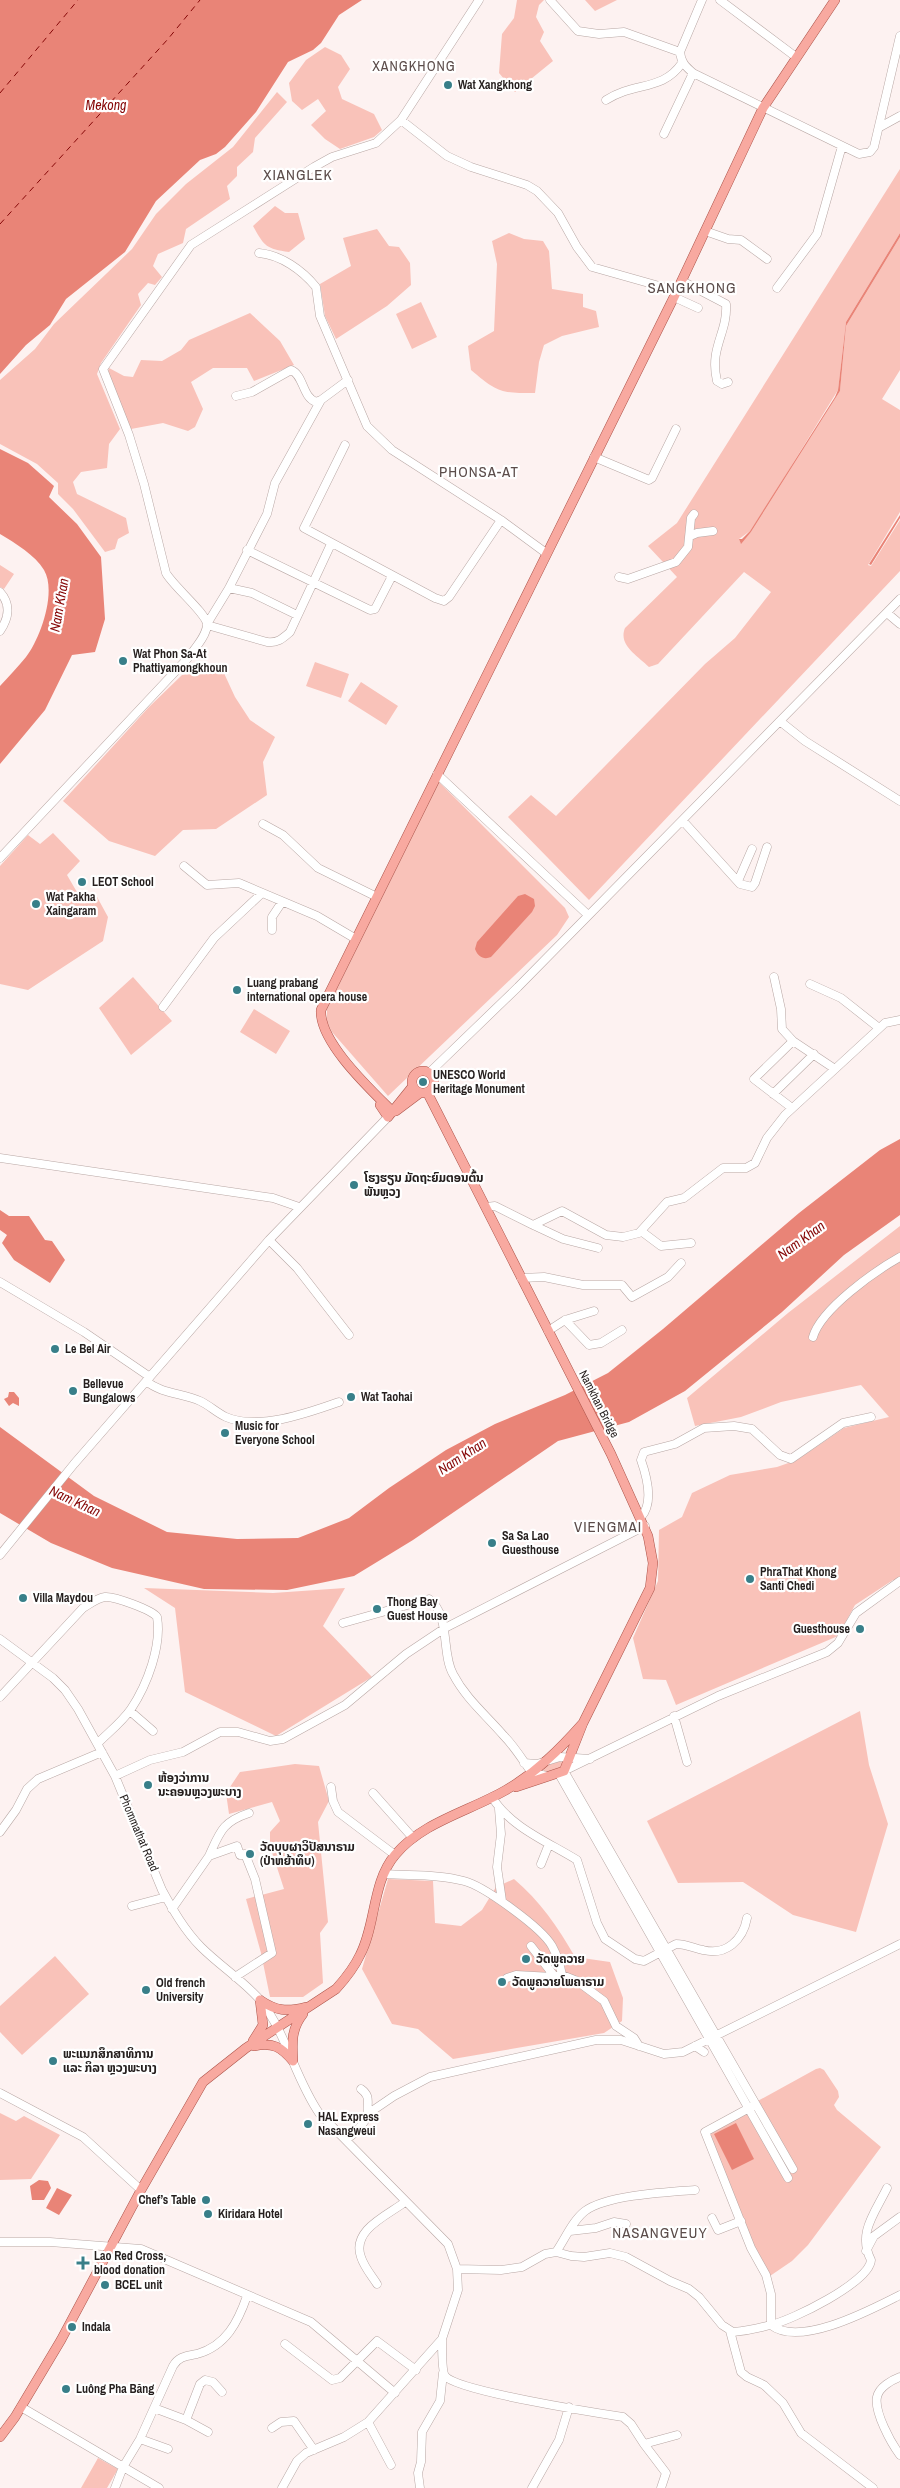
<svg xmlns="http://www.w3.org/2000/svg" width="900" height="2488" viewBox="0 0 900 2488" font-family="'Archivo Narrow','Noto Sans Lao',sans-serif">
<rect width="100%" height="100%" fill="#fdf2f1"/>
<path fill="#f9c2b9" d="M517,0h27l-5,5 -3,12 8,15 -4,9 13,20 -38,31 -16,-19 3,-39 12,-16z
M585,0h32l-22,11z
M325,47l16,8 9,14 -12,18 4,12 32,15 8,16 -8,7 -34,12 -15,-10 -14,-14 15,-14 -8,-12 -16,11 -10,-9 -3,-18 17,-23z
M277,92l10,10 -32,36 -2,14 -16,15v9l-10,10 3,13 -44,30 -3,14 -25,11 -5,12 9,11 -7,8 -7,-2 -10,11 3,11 -40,58 -4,11 23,55 -11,15 -2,24 -26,4 -8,10 4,12 49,24 3,15 -11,6 -3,10 -10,3 -32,-43 -15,-15v-11l-21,-19 -37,-20v-64l35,-31 19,-25 78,-75 24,-35 30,-30 47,-37z
M900,169v64l-54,89 -8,68 -67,109 -21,32 -11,8 2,4 10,-11 89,-141 6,-65 54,-89v133l-18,29 18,11v102l-32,53 3,1 29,-46v51l-311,329 -81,-83 23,-22 25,21 149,-152 30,-26 36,-46 -27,-20 -86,92 -9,3c-12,-12 -31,-22 -24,-39l52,-51 -29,-31 29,-23z
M275,206l10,7h13l7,26 -16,13c-23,-3 -25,-6 -36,-26z
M377,229l12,17 10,1 11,16 1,22 -24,21 -51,33 -11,-23 -5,-32 31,-18 -8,-28z
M509,233l15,6 19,2 6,10 3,38 31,5v13l13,4 3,16 -37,9 -18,9 -5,17 -4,31c-34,0 -37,0 -64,-23l-3,-24 26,-15 3,-67 -5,-23z
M421,302l16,35 -25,12 -16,-35z
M250,313l30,28 14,24 -40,16 -7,-13h-34l-22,14 12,27 -8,18 -7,4 -25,-8 -32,6 -24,-54 2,-7 15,8 9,1 8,-17 21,1 19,-11 8,-10z
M0,565l14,9 -10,15 -4,-2z
M315,662l34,12 -8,24 -35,-12z
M223,671l12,26 15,23 25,17 -12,25 4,33 -51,34 -33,1 -28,26 -46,-15 -46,-40 85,-93 34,-33z
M361,682l37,24 -12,19 -38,-24z
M439,782l126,126 4,9 -12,18 -169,161 -56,-64 -5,-10v-13z
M53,833l27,28 -13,14 14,24 15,-4 12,22 -5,24 -75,49 -28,-6v-118l28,-31 12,9z
M133,977l39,44 -41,34 -32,-47z
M254,1009l36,22 -14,23 -36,-22z
M900,1226v354h-7l-38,25 -17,31 -162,69 -10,-25 -23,-1 -10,-41 25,-57 1,-51 23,-13 10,-24 38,-18 47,-8 20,-7 47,-32 45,-11 -28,-32 -80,17 -40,15 -46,9 -8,-28 101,-85z
M144,1588l129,5 72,-5 -22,38 49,51 -96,59 -91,-44 -10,-84z
M860,1711l9,54 19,59 -32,108 -63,-17 -50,-33 -65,1 -31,-62z
M559,1760l4,3 -3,5 -11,4 -5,-1 -1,-3z
M295,1764l24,2 10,35 -11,21 10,100 -8,11 3,50 -20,14h-33l-9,-44 -15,-54 38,-10 -14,-43v-14l10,-11 -8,-19 -43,12 -3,-21 14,-21z
M388,1879l45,2 2,42 26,3 21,-16 14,-23 18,-8c26,22 44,48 61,78l35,5 13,36 -1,23 -18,12 -151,26 -35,-30 -26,-5 -30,-55z
M55,1956l34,38 -67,61 -22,-23v-26z
M820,2068l4,2 14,21 1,6 -5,8 3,5 44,37 -73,98 -16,16 -22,15 -4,-1 -59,-146 109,-60z
M0,2113l16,8 8,-5 36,19 -29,44 -31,1z
M98,2458l20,11 -11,19h-26z"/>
<path fill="#e98477" d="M0,0h362l-23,15 -18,28 -8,7 -25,12 -32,50 -31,35 -9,7 -16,6 -44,41 -31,51 -59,47 -16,26 -24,20 -26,29z
M900,233v4l-54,89 -6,65 -89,141 -10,12 -2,-5h3l8,-8 85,-134 3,-7 8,-68z
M0,449l28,14 26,23 -5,11 28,27 24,33 4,62 -10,33 -23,3 -27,55 -45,54v-78c9,-10 18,-19 26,-29 14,-18 31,-65 18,-87 -9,-15 -29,-27 -44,-36z
M900,515v3l-29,47 -2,-1z
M525,894l9,5 1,7 -3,6 -41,45c-7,3 -13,0 -16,-8l2,-7 41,-46z
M900,1139v76l-56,40 -62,57 -97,79 -56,31 -71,19 -145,99 -59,36 -67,14 -83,-1 -92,-21 -61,-25 -51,-30v-86l94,69 73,36 70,7 61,-1 51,-20 40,-30 57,-38 49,-26 70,-29 43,-22 55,-44 136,-116 81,-63z
M0,1210l9,6h20l16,24 7,1 13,19 -15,23 -36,-23 -12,-17 5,-8 -7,-5z
M9,1392h5l5,6v8l-6,-3 -4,3 -5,-7 4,-2z
M736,2123l18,36 -22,11 -18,-36z
M39,2180l9,1 3,7 -7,12h-12l-2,-14z
M57,2188l15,7 -13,20 -13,-7z"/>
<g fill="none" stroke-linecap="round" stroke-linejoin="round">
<path stroke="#860707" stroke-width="1" stroke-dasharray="6 5" stroke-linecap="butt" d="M0,93l78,-93
M0,224l168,-185 32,-39"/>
<defs>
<path id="minor" d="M550,0l28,31 21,3 25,-2 56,20
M702,0l-22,52c1,10 5,14 13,21l166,81 11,-2 4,-5 26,-111
M720,0l76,57
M606,100c29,-19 56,-8 76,-37
M401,120l46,36 24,11 56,18 10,6 21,22 19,34 15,20 85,24
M880,127l20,-11
M664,134l29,-61
M705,231l23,8 13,1 26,19
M259,253c22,2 43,17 57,34l4,29 47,110 25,24 109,70 45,33
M682,281l44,23c2,29 -17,43 -9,77l5,3 6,-2
M777,288l40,-54 25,-88
M674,297l24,11
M236,396l16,-4 39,-22c13,5 11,27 25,32l5,-2
M345,445l-41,83 131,70 9,3 5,-4 52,-77
M594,457l55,23 3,-2 24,-49
M690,536l7,-3 16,-2
M247,550l123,60 5,-1 17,-33
M619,577l9,2 48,-17 12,-15 3,-29 3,-4
M229,588l23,5 45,22
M0,592c11,12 9,26 0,39
M887,613l13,11
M207,624l22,-36 38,-74 8,-31 46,-83 27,-20
M207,625l60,17c11,1 15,-3 23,-10l41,-88
M781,722l24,19 95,60
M437,774l151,141
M683,821l57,63 12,3 3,-4 12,-36
M263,824l20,11 35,33 59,29
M0,858l188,-200c6,-9 19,-22 19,-34 -1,-11 -34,-38 -41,-51l-22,-89 -15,-49 -26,-66 88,-124 123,-78 18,-10 44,-14 25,-23 78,-120
M184,866l23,19 32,-2 78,33 39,23
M738,881l14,-32
M272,930v-13l10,-15
M774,977l7,32 1,20 11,12 42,28
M810,984l31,14 38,30
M163,1007l51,-69 47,-44
M429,1073l89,-86 382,-388
M773,1094l41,-40
M792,1108l-38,-29 39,-38
M0,1158l273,40 26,9
M486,1207l9,-1 38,19 29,-14 44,24 17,2 16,-4 28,-31 17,-4 39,-30h23l9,-5 12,-25 18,-23 100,-92 15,-3
M533,1225l30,14 35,9
M641,1231l20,15 30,-3
M269,1240l28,28 52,67
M521,1278l23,-1 39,8h39l10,12 36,-20 13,-14
M0,1282l84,50 66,45
M565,1320l24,25 12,-2 21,-13
M548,1331l17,-11 29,-9
M813,1337c8,-28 62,-66 87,-80
M146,1381c16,13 36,12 54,20 9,4 17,12 26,16 32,14 82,-4 113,-15
M641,1517c13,-14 6,-40 0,-57l3,-8 31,-8 29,-16 30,-2 18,3 28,26 11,4 52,-36 28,-6
M0,1555l74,-91 195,-224 119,-123
M343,1623l86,-24c22,17 12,54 24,75 13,25 33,41 51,62 11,11 19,25 28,37l15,3
M0,1639l53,39 12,12 13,19 37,67 47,114c11,20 23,41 39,57 19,19 43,34 60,54 26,34 34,77 58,112l129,131 9,25 1,21 -16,49 -74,83 -24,15 -38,16 -9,8 -15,27
M0,1697l83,-89c7,-4 14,-10 22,-11 9,-1 47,13 52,20 5,29 -10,68 -26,92 -9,13 -22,23 -33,34
M130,1711l23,20
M674,1716l13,46
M524,1763l13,1 23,-7 30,2
M559,1774l229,404
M115,1776l35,-16 33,-8 37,-20h18l32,9 13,-2 62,-34 61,-51 39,-26 200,-102
M331,1787l2,14 5,11 57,43
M373,1793l40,45
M492,1797c18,30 56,45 85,63l20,63 8,16 30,20 9,2 32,-17c10,0 17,4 27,6 23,6 40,-10 44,-32
M499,1809l2,25 -4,33 5,34
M0,1832l16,-22 11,-21 11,-10 64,-27
M209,1856c11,-24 13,-34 40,-43
M541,1864l8,-20
M384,1874c27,2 54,0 80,7 20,5 78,47 88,65 5,9 8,19 10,29
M132,1906l34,-9
M172,1909l37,-53 28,-10 3,9 5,-1 10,25 17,74 -37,24
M531,1946l24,31
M507,1978l9,-3 36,2 10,-2 15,6 27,20 12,25 18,12 5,8
M695,2046l9,6
M361,2089c11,8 5,14 7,26
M0,2093l83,44 58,53
M751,2107l-46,25 46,116 15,27 5,19v31c29,23 101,-16 129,-30
M346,2140l11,-9 15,-20 22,-15 36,-19 166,-37h25l43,14 19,-2 217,-108
M793,2169l-229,-398 154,-75 109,-44 11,-9 18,-30 44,-32
M712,2218l6,12 23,-9
M570,2231l26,-3 18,-6 12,2
M0,2242h50l91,7 170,73 84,71
M866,2251l8,-15 26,-19
M556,2252c9,-13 17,-32 29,-41 22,-16 82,-19 110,-21
M457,2269l44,1 21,-3 23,-13 11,-2 15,4 13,1 26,-4 16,4 44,24 19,8 10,8 23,28 11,7c11,-1 26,-4 37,-7 21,-4 100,-43 101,-65 -14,-27 4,-47 16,-72
M377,2284c-5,-8 -13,-17 -16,-27 -10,-27 27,-42 44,-55
M730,2331l11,41 6,5 17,8 19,18 18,30 72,55
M442,2339c0,7 0,33 3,37 12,15 152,37 178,41l8,7 13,20
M285,2344l47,36 8,-2 37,-37 39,29
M900,2377c-8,3 -21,10 -23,20 -3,15 14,46 23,58
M21,2407l138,81
M154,2408l32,12 22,12
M186,2420l14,-36 5,-4 8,2 9,10
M368,2422l23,43
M272,2428l9,-6 13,-1 20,29
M140,2439l28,10
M115,2488l8,-21 17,-28 33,-73c6,-10 14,-10 24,-12 29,-8 41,-32 50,-58
M420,2488l-2,-15 3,-11 1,-30 18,-31 3,-28
M532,2488l27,-48 10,-33
M661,2488l5,-15 -22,-29 33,-9"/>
<path id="major" d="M412 1082a11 11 0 1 1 22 0a11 11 0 1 1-22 0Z
M427,1092l184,362 37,82 5,27 -3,25 -67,135 -19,48 -48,16
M380,1105l8,12 25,-31
M396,1111l24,-18
M393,1112c-22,-22 -74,-70 -72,-102l353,-713 89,-189 72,-108
M260,2000c16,11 27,12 46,7
M253,2041l10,-16 -3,-25
M254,2046c19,-4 27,1 39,15
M293,2061c-1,-18 -2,-32 10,-47
M0,2437l15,-20 46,-77 80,-150 62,-108 43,-34 90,-59c9,-10 18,-21 24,-34 16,-30 12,-73 35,-100 27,-33 75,-44 111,-65 31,-18 54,-41 77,-67"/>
</defs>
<use href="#minor" stroke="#b8a7a4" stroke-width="9"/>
<use href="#major" stroke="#ac5349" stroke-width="10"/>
<use href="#minor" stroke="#fff" stroke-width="8"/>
<use href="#major" stroke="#f8a9a0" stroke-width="9"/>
</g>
<g fill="#387f89" stroke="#fff" stroke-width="2">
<circle cx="448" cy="85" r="5"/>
<circle cx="123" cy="661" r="5"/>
<circle cx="82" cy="882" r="5"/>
<circle cx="36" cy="904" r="5"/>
<circle cx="237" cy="990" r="5"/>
<circle cx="423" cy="1082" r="5"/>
<circle cx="354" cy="1185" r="5"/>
<circle cx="55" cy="1349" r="5"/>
<circle cx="73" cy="1391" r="5"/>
<circle cx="351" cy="1397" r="5"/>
<circle cx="225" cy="1433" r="5"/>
<circle cx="492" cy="1543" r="5"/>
<circle cx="750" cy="1579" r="5"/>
<circle cx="23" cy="1598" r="5"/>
<circle cx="377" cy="1609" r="5"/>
<circle cx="860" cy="1629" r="5"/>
<circle cx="148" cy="1785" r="5"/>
<circle cx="250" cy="1854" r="5"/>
<circle cx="526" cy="1959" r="5"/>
<circle cx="502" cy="1982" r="5"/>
<circle cx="146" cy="1990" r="5"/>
<circle cx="53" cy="2061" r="5"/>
<circle cx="308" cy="2124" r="5"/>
<circle cx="206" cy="2200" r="5"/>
<circle cx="208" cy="2214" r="5"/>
<path d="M80.5 2255.5h5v5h5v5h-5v5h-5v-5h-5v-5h5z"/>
<circle cx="105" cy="2285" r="5"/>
<circle cx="72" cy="2327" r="5"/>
<circle cx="66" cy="2389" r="5"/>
</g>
<g text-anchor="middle" stroke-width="4.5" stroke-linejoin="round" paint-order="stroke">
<g font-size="12" font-weight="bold" fill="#251f1e" stroke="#fff" text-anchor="start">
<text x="458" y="89">Wat Xangkhong</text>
<text x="133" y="658">Wat Phon Sa-At<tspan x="133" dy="14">Phattiyamongkhoun</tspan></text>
<text x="92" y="886">LEOT School</text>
<text x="46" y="901">Wat Pakha<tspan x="46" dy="14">Xaingaram</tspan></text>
<text x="247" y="987">Luang prabang<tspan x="247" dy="14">international opera house</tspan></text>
<text x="433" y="1079">UNESCO World<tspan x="433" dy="14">Heritage Monument</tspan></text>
<text x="364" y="1182">ໂຮງຮຽນ ມັດຖະຍົມຕອນຕົ້ນ<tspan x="364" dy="14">ພັນຫຼວງ</tspan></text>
<text x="65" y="1353">Le Bel Air</text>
<text x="83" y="1388">Bellevue<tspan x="83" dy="14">Bungalows</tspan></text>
<text x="361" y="1401">Wat Taohai</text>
<text x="235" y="1430">Music for<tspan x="235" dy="14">Everyone School</tspan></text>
<text x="502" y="1540">Sa Sa Lao<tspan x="502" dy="14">Guesthouse</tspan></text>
<text x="760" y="1576">PhraThat Khong<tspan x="760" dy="14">Santi Chedi</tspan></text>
<text x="33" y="1602">Villa Maydou</text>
<text x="387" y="1606">Thong Bay<tspan x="387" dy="14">Guest House</tspan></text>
<text x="850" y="1633" text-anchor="end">Guesthouse</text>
<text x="158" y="1782">ຫ້ອງວ່າການ<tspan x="158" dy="14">ນະຄອນຫຼວງພະບາງ</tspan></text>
<text x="260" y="1851">ວັດບຸບຜາວິປັສນາຣາມ<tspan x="260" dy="14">(ປ່າຫຍ້າທຶບ)</tspan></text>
<text x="536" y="1963">ວັດພູຄວາຍ</text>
<text x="512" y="1986">ວັດພູຄວາຍໂພຄາຣາມ</text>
<text x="156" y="1987">Old french<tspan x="156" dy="14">University</tspan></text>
<text x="63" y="2058">ພະແນກສຶກສາທິການ<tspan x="63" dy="14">ແລະ ກິລາ ຫຼວງພະບາງ</tspan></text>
<text x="318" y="2121">HAL Express<tspan x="318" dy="14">Nasangweui</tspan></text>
<text x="196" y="2204" text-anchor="end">Chef’s Table</text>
<text x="218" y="2218">Kiridara Hotel</text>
<text x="94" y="2260">Lao Red Cross,<tspan x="94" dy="14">blood donation</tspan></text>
<text x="115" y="2289">BCEL unit</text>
<text x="82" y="2331">Indala</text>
<text x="76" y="2393">Luông Pha Băng</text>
</g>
<g font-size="12" fill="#251f1e" stroke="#fff">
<text transform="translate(599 1404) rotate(63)" y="4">Namkhan Bridge</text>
<text transform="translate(139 1833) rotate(67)" y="4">Phommathat Road</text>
</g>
<g font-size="14" letter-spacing="1" fill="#5c4d4b" stroke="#fff">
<text x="414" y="71">XANGKHONG</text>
</g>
<g font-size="14" font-style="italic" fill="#860707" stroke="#fff">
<text x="106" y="110">Mekong</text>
<text transform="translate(59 605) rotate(-80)" y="5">Nam Khan</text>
<text transform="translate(801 1240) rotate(-36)" y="5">Nam Khan</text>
<text transform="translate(462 1456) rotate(-33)" y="5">Nam Khan</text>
<text transform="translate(75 1501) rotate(25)" y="5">Nam Khan</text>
</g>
<g font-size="15" letter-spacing="1" fill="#5c4d4b" stroke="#fff">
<text x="298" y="180">XIANGLEK</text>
<text x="692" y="293">SANGKHONG</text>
<text x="479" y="477">PHONSA-AT</text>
<text x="608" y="1532">VIENGMAI</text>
<text x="660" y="2238">NASANGVEUY</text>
</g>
</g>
</svg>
